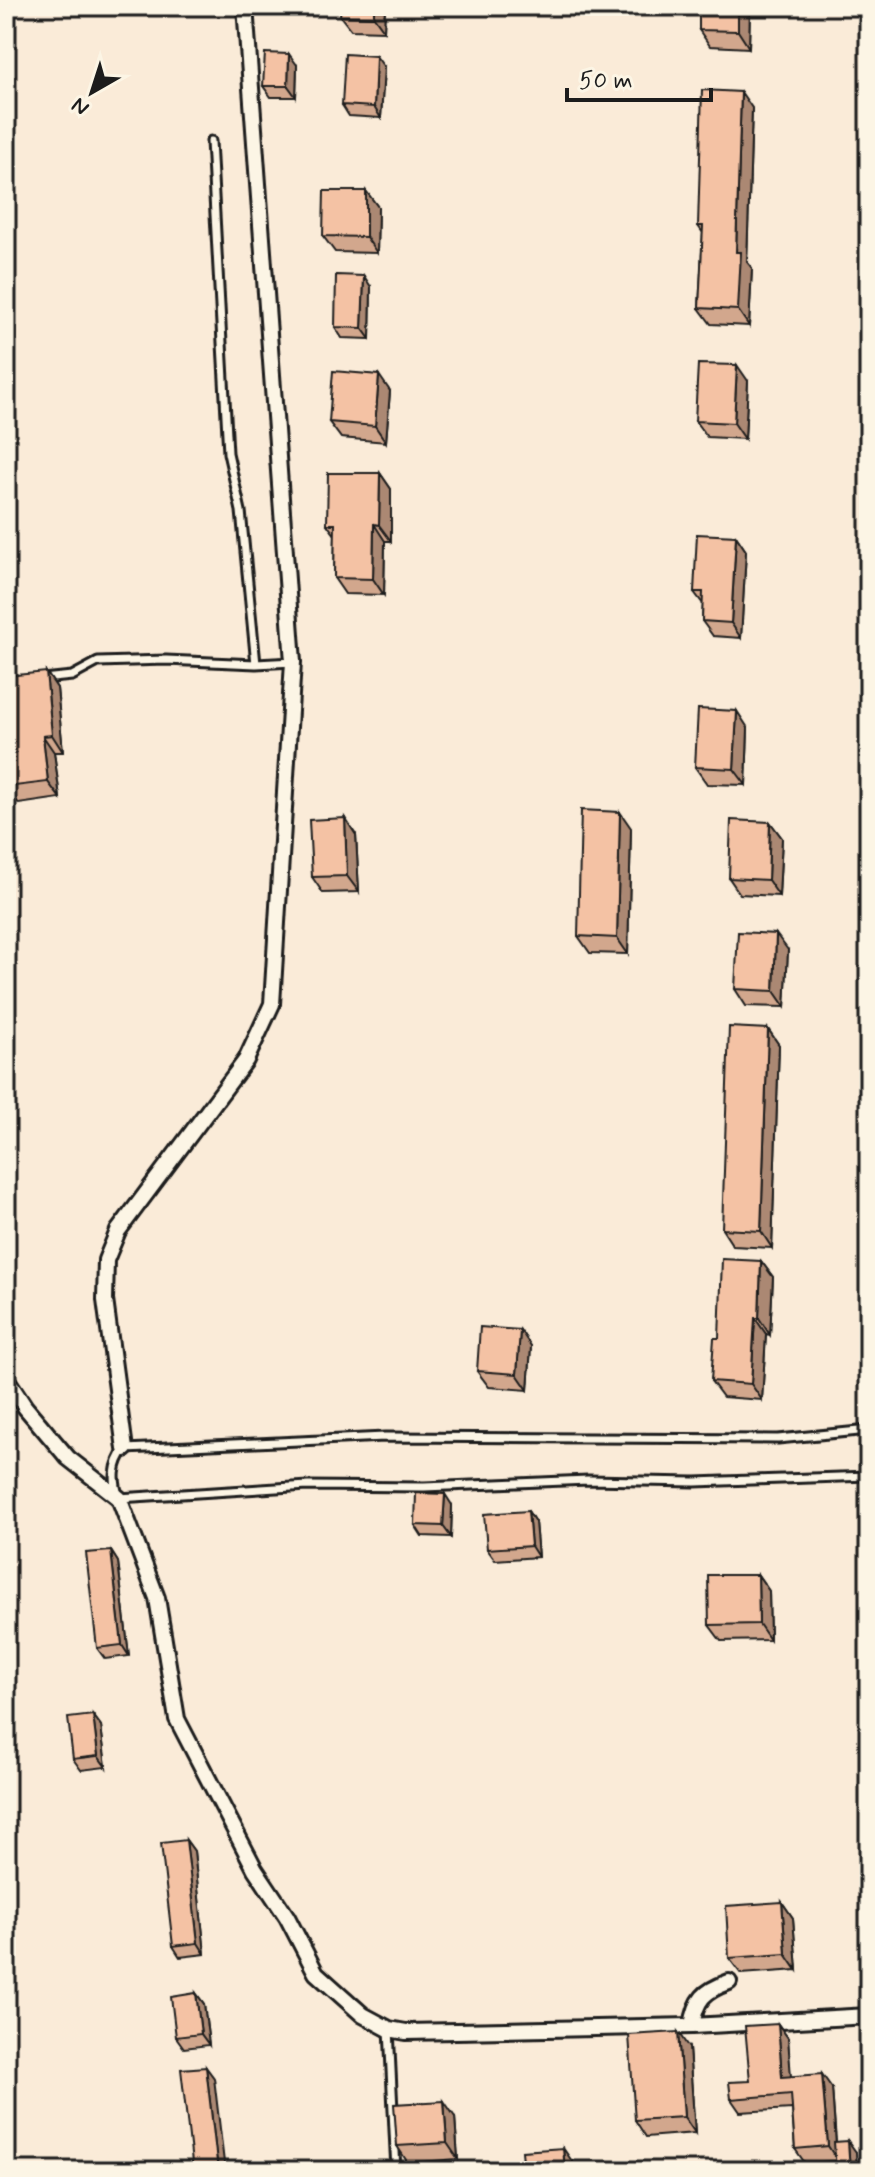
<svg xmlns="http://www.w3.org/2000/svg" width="875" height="2177" viewBox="0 0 875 2177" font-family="Mynerve,sans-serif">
<rect width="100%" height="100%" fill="#faebd8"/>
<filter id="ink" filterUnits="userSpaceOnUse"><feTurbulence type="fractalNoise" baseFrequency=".0125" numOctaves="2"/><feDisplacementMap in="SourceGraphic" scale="16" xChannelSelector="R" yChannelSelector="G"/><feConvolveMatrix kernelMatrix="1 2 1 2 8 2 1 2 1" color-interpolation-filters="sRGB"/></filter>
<g filter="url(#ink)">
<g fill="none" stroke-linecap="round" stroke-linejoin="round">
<defs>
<path id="service" d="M211,141l17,312 13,58 15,153
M43,679l29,-3 26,-14 68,-2 90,4 37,-2
M869,1430l-91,9 -393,-2 -260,12c-12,16 -12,31 -6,49l189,-12 116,1 164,-7 107,2 174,-6
M389,2029l7,142"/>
<path id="minor" d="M6,1378l19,29 43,51 51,40 38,100 20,121 78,150 32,48 29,56 47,42 26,14 17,3 286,-6 177,-10
M125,1449l-20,-149 1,-40 12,-29 128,-171 26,-56 21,-342 -48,-656
M692,2026c4,-27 12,-35 37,-44"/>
</defs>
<use href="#service" stroke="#1c1c1c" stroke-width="13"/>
<use href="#minor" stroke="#1c1c1c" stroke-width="20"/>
<use href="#service" stroke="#fcf5e5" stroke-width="7"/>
<use href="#minor" stroke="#fcf5e5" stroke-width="14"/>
</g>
<path fill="#d2a78d" stroke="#1c1c1c" stroke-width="2" d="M385,6l-1,25 -33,-1 -11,-14z
M750,6l-1,42 -39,-2 -11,-16z
M297,65l-1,32h-25l-8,-11z
M384,67l-3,51 -32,-2 -7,-11z
M752,108l-5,154 5,6 -3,58 -38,-2 -12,-16 4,-75 -5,-7z
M366,191l12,16 -1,46 -42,-1 -12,-16z
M371,287l-1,52 -28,-1 -7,-11z
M748,381l-3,58 -38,-2 -12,-16z
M390,391l-4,51 -45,-4 -12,-16z
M380,473l11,16v52h-6l-1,54 -39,-1 -11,-16 1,-43 -8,-11z
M736,536l10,15 -5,87 -28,-2 -11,-15 1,-17 -9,-12z
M46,672l11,16 6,64h-9l6,46 -41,6 -12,-17z
M748,728l-2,57 -39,-1 -12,-17z
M770,822l12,16 -3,58 -39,-2 -11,-16z
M631,828l-3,126 -38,-1 -12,-17z
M356,835l3,57 -36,1 -11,-16z
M788,950l-3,57 -39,-1 -11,-17z
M768,1029l11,16 -7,203 -39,-2 -11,-17z
M761,1261l12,16 -3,58 -4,-1 -4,66 -39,-3 -12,-16 8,-43z
M520,1330l11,16 -3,44 -39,-3 -12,-16z
M452,1505l-1,32 -29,-1 -7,-11z
M528,1511l7,11 3,35 -43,3 -8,-11z
M111,1551l7,11 11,94 -24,3 -8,-11z
M758,1575l11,16 1,49 -49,1 -12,-16z
M93,1715l8,11 5,41 -25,3 -8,-11z
M186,1840l8,11 11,103 -25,3 -7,-11z
M782,1902l11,16 4,52 -56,4 -12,-16z
M196,1993l8,11 5,41 -25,3 -8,-11z
M778,2024l10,14 2,38 42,12 4,54 20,10 1,19h-21l-1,-10 -30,2 -10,-14 -3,-40 -52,3 -9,-13 19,-18z
M689,2048l6,85 -49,4 -11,-17z
M455,2117l3,42 -50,4 -11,-17z"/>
<path fill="#ab8873" stroke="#1c1c1c" stroke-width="2" d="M374,6h11l-1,25 -10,-14z
M738,6h12l-1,42 -11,-17z
M289,54l8,11 -1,32 -8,-11z
M376,56l8,11 -3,51 -7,-11z
M741,92l11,16 -5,154 5,6 -3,58 -11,-16 -2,-58z
M366,191l12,16 -1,46 -11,-16z
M364,276l7,11 -1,52 -8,-11z
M737,365l11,16 -3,58 -11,-16z
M379,375l11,16 -4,51 -11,-16z
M380,473l11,16v52l-12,-16z
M374,524l11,17 -1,54 -11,-16z
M736,536l10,15 -5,87 -10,-15z
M46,672l11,16 6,64 -11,-17z
M737,711l11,17 -2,57 -12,-16z
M43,736l11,16 6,46 -12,-16z
M620,812l11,16 -3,126 -11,-16z
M345,818l11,17 3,57 -12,-16z
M770,822l12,16 -3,58 -11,-16z
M776,934l12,16 -3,57 -11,-16z
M768,1029l11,16 -7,203 -11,-17z
M761,1261l12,16 -3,58 -11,-17z
M755,1318l11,16 -4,66 -11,-16z
M520,1330l11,16 -3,44 -11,-16z
M445,1494l7,11 -1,32 -8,-11z
M528,1511l7,11 3,35 -7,-11z
M111,1551l7,11 11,94 -7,-11z
M758,1575l11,16 1,49 -11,-16z
M93,1715l8,11 5,41 -8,-11z
M186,1840l8,11 11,103 -7,-11z
M782,1902l11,16 4,52 -11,-16z
M196,1993l8,11 5,41 -8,-11z
M778,2024l10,14 4,52 -10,-13z
M678,2032l11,16 6,85 -11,-16z
M206,2067l8,11 11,93h-7z
M822,2074l10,14 5,72 -9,-14z
M444,2101l11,16 3,42 -11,-16z
M848,2141l8,11 1,19h-7z
M563,2148l11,16 1,7h-10z"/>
<path fill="#f4c2a4" stroke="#1c1c1c" stroke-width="2" d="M341,6h33v11l-34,-1z
M699,6h39v25l-39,-1z
M265,53l24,1 -1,32h-25z
M345,54l31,2 -2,51 -32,-2z
M702,90l39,2 -5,160h5l-3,58 -39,-2 4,-82h-5z
M324,191h42v46l-43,-1z
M336,275l28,1 -2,52 -27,-1z
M698,364l39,1 -3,58 -39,-2z
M333,371l46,4 -4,51 -46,-4z
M328,473h52l-1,52 -5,-1 -1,55 -39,-1 1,-54h-8z
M697,534l39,2 -5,87 -29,-2 1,-29h-9z
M46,672l6,63 -9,1 5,46 -41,5 -1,-11v-100z
M698,709l39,2 -3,58 -39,-2z
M581,810l39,2 -3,126 -39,-2z
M345,818l2,58 -35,1 -3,-57z
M731,820l39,2 -2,58 -39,-2z
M738,932l38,2 -2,57 -39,-2z
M729,1027l39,2 -7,202 -39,-2z
M722,1259l39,2 -2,57h-4l-4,66 -40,-3 3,-43h5z
M480,1327l40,3 -3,44 -40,-3z
M416,1493l29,1 -2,32 -28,-1z
M528,1511l3,35 -44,3 -3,-35z
M111,1551l11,94 -25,3 -11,-95z
M708,1575h50l1,49 -50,1z
M93,1715l5,41 -25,3 -5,-41z
M186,1840l12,103 -25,3 -12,-103z
M782,1902l4,52 -57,4 -3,-52z
M196,1993l5,41 -25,3 -5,-40z
M778,2024l4,53 40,-3 6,72 -33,3 -4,-55 -60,5 -2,-17 21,-1 -5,-55z
M678,2032l6,85 -49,3 -6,-85z
M206,2067l12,104h-25l-12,-102z
M444,2101l3,42 -50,3 -3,-42z
M848,2141l2,30h-14l-2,-29z
M563,2148l2,23h-41l-2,-20z"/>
</g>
<rect width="875" height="2177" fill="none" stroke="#fcf5e5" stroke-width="32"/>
<rect x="16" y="16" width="843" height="2145" fill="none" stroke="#1c1c1c" stroke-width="3" filter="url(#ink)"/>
<g transform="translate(92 92) rotate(219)" stroke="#fcf5e5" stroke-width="6" paint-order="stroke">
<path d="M0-6L14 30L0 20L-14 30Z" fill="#1c1c1c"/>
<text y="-12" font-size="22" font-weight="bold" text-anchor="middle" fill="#1c1c1c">N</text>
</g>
<path d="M567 88v12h144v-12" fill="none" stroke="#1c1c1c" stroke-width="4"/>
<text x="579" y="88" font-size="24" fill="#1c1c1c" stroke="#fcf5e5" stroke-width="6" paint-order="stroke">50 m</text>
</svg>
